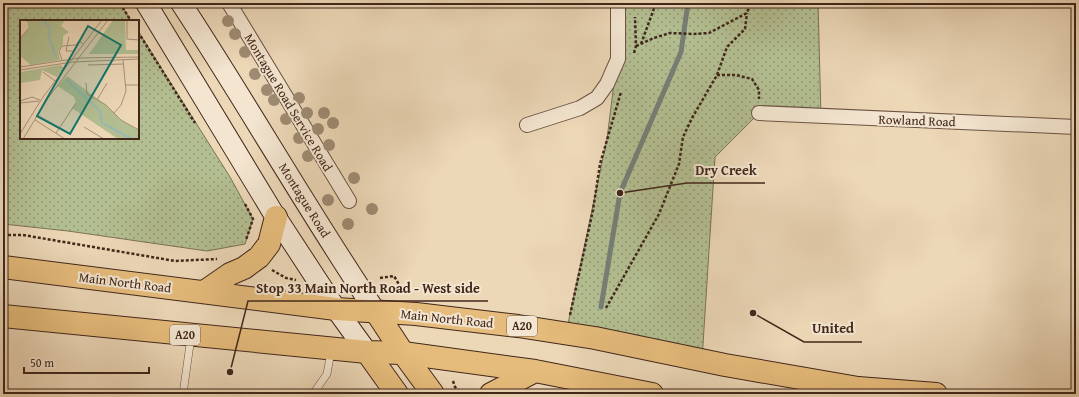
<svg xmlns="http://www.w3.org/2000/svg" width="1079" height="397" viewBox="0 0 1079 397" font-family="'Gentium Book Plus',serif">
<defs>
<pattern id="grass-dots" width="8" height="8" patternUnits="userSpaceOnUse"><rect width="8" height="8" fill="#b3bf92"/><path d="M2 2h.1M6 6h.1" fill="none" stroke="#939b76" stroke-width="1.8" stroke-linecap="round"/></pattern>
</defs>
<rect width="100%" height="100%" fill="#ecd7b7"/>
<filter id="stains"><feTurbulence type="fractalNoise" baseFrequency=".005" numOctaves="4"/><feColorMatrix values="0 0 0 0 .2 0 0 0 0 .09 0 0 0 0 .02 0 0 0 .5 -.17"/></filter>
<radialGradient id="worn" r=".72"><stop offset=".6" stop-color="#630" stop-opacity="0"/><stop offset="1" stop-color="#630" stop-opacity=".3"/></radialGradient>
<path fill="url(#grass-dots)" stroke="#7a7356" d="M3,3h117l11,18h-110v117h117v-107l92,146 23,42 -8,25 -38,7 -139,-20 -65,-7z
M618,3h200l3,113 -62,-3 -44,44 -13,203 -136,-27 41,-194 11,-88z"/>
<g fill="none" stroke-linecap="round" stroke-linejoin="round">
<path stroke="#767f76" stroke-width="5" d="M601,307l19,-114 61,-141 7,-49"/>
<defs>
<path id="lane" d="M183,394l8,-57
M313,394l14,-20 4,-23"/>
<path id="street" d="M229,3l120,198
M759,113l317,14
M527,125l53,-17 17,-10 10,-14 11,-25v-56"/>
<path id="secondary" d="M146,3l126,208 64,98 31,43
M181,3c67,102 127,208 195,309"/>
<path id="primary" d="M376,312l27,41 30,41
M367,352l30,42"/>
<path id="highway" d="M3,267l333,42 80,5 102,12 77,12 130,27 133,23 78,6
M204,292l26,-18 14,-6 15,-11 10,-13 7,-27
M3,316l364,36 36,1 132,18 117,23
M491,394l44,-23"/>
</defs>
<use href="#lane" stroke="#6c5342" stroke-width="8"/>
<use href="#street" stroke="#6c5342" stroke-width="16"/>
<use href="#secondary" stroke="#41271b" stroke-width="22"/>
<use href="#primary" stroke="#41271b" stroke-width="24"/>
<use href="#highway" stroke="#41271b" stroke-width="24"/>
<path stroke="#41271b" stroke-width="2.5" stroke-dasharray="3 2" stroke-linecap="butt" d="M120,3l11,18
M138,32l57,91
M641,44l15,-41
M636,46l18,-8 16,-5 24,1 15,-1 38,-20 4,-10
M634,53l2,-7 -1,-29
M717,75h19l16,4 7,11v9
M245,204l8,15 -7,21
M3,235h20l152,26 42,-2
M272,270l14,8 10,2
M380,278l14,-2 10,17
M606,308l53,-94 20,-50 4,-27 9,-19 25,-43 10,-28 18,-18 2,-16
M570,315l23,-105 7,-46 21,-72
M453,381l2,6 8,7"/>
<use href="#lane" stroke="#f3e5d0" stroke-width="7"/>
<use href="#street" stroke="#f3e5d0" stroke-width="14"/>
<use href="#secondary" stroke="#f3e5d0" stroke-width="20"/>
<use href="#primary" stroke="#e6bc7c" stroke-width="22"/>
<use href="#highway" stroke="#e6bc7c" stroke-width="22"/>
</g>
<g fill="#9e8b72">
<circle cx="228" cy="21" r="6"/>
<circle cx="235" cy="34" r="6"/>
<circle cx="245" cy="52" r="6"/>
<circle cx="255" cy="74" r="6"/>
<circle cx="267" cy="90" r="6"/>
<circle cx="299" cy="98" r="6"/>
<circle cx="274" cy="100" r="6"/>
<circle cx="307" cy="113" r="6"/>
<circle cx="324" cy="113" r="6"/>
<circle cx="286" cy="119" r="6"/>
<circle cx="333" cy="123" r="6"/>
<circle cx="318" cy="129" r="6"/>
<circle cx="299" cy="138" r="6"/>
<circle cx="329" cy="145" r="6"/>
<circle cx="308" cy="156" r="6"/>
<circle cx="354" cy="178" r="6"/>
<circle cx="328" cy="200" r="6"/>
<circle cx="372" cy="209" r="6"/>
<circle cx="348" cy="224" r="6"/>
</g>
<g text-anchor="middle" stroke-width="4" stroke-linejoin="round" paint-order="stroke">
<g fill="#f3e5d0" stroke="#766051" stroke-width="1">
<rect x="507" y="316" width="30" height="20" rx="3"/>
<rect x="170" y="325" width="30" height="20" rx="3"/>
</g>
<g font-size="12" font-weight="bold" fill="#41271b">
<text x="522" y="330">A20</text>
<text x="185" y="339">A20</text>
</g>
<g font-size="13" fill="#41271b" stroke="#f3e5d0">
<text transform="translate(289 102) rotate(59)" y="5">Montague Road Service Road</text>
<text transform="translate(917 120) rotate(2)" y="5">Rowland Road</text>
<text transform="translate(305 200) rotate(58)" y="5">Montague Road</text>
<text transform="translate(125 282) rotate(7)" y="5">Main North Road</text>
<text transform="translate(447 318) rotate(6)" y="5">Main North Road</text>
</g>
</g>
<g transform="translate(20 20)">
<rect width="119" height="119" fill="#ecd7b7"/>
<path d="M4,0h41l-4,6 8,6 -6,4v8l-5,7 2,9 -29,5 -11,-9v-17l8,-10v-6zM93,0h12l1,30h13v4h-50zM41,45l3,3 -7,9 -15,-7 -2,10 -20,3v-11zM47,56l39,29 15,15 18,10v9h-21l-46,-31 4,-5 -2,-6 -16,-11z" fill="#b3bf92"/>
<path fill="none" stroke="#99b9b2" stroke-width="2" d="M23,0l7,8 -1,10 7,19M47,60l33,31 2,12 30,16"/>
<path fill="none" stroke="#a89179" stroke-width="1" d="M107,0v19l12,1M49,17l-3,14h8M0,19l8,-10M42,40l-3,-9 3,-5 14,-1 3,-4 4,3M68,45l36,-1M0,47l60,-9 59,-1M0,50l53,-8 66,-3M23,52l12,9M66,63l1,11 19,11 15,15 18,10M105,65h14M77,80l10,-17M0,81l12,-4 8,3M0,83l19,-2M94,93l7,-8 5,-14 -3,-31M15,100l30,19M64,107l20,12M36,113l20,-30M0,114l23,-37 59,-77M3,119l25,-41 60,-78"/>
<path fill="#0f766e" fill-opacity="0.15" stroke="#0f766e" stroke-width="2" d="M68,6l33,19 -51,89 -33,-18z"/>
<rect width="119" height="119" fill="none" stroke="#41271b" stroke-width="2"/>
</g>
<path fill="none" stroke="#41271b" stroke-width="1.5" d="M620 193L687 183H765M230 372L248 301H488M753 313L804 342H862"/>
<g fill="#41271b" stroke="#f3e5d0" stroke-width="1.5">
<circle cx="620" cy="193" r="4"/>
<circle cx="230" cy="372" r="4"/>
<circle cx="753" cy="313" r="4"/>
</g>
<g font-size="14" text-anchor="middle" font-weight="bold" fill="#41271b" stroke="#f3e5d0" stroke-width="4" stroke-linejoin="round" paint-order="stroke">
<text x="726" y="175">Dry Creek</text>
<text x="368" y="293">Stop 33 Main North Road - West side</text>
<text x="833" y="333">United</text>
</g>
<rect width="1079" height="397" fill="none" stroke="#ecd7b7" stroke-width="16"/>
<rect x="4" y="4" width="1071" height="389" fill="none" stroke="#41271b" stroke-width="2"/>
<rect x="8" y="8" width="1063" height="381" fill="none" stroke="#41271b"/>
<path d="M24 367v6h125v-6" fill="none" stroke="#41271b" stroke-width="2"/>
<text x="30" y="367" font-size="12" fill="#41271b" stroke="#f3e5d0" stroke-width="3" paint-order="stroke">50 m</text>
<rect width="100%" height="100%" filter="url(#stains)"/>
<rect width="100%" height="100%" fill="url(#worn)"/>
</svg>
